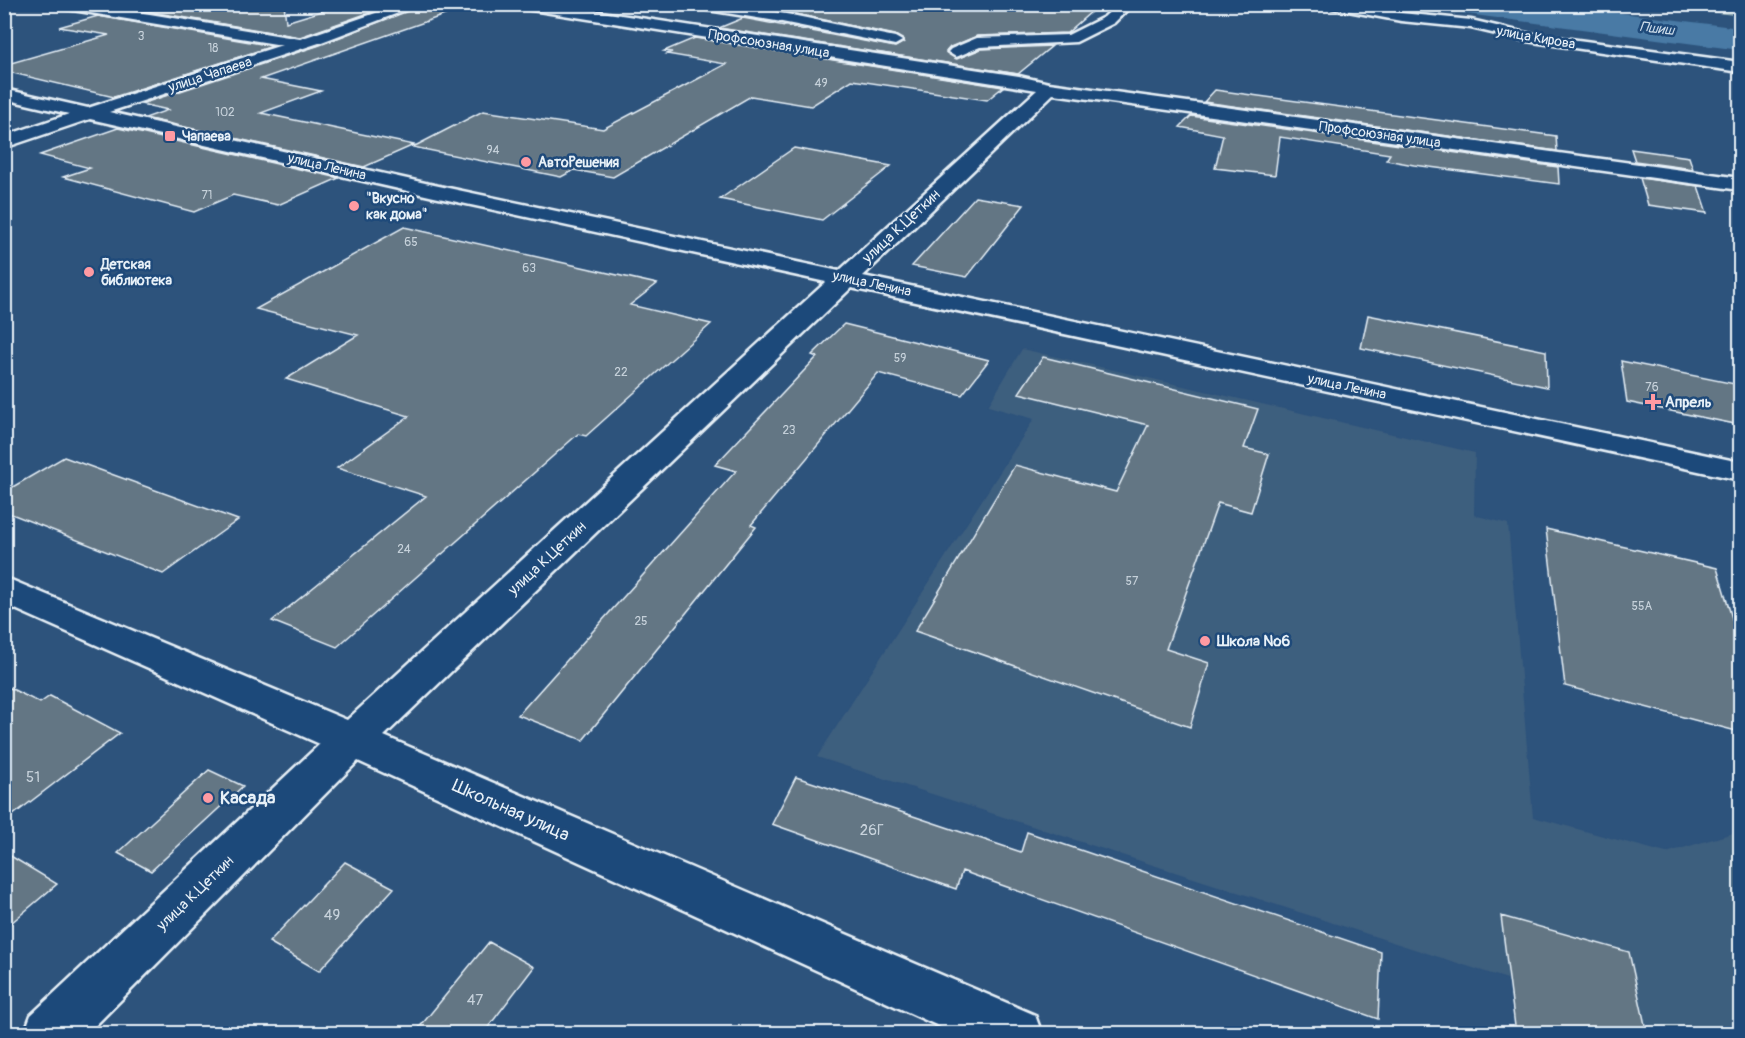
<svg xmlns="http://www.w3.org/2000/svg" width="1745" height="1038" viewBox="0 0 1745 1038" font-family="Pangolin,sans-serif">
<rect width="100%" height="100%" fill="#2d537c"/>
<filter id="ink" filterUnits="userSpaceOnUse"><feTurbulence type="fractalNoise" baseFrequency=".0167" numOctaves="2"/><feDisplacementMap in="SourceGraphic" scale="12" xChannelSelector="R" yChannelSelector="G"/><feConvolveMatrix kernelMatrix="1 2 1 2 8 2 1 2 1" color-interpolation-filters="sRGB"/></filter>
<g filter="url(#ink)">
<path fill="#3d5e7e" d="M1022,349l453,104 -1,62 34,9 25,293 133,36 74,-22v202h-65l-858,-276 217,-338 -46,-13z"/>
<path fill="#557b81" stroke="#9eb6bc" stroke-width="1.5" d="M1654,5h86v10z"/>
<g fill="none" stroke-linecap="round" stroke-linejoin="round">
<path fill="#487aa5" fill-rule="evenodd" d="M1451,4h100l189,24v22l-273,-36 -12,-3z"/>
</g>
<path fill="#637684" stroke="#e8f1f8" stroke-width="1.5" d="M142,4h142l2,18 59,-18h49l-94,33 -172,-29z
M424,4h34l1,6 -198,69 60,12 -60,22 153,32 -50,22 -219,-49 23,-8 -27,-6 179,-59z
M775,4h325l-33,29 -90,3 -27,11 -4,5 11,7 24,-10 71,-3 -34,28 -299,-46 24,-10 152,29 9,-5 -9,-7 -129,-27z
M98,16l175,30 -159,51 -110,-26v-6l105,-30 -50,-8z
M695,38l308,49 -16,13 -135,-20 -41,26 -60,-10 -138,81 -39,-7 -13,7 -148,-30 70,-36 120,18 123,-65 -59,-10 5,-2 -8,-1z
M1215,90l341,46 1,15 -353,-49z
M1191,116l367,51 1,17 -145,-19 -28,-5 4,-6 -110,-17 -5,38 -60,-7 8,-33 -43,-8z
M118,128l221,50 -61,27 -45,-10 -39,17 -131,-35 27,-9 -50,-13z
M794,148l97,18 -69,54 -102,-21z
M1631,149l58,8 4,12 -58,-8z
M1640,178l58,8 9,27 -59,-8z
M975,197l49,8 -57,72 -55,-11z
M404,227l253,57 -27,21 81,19 -125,112 -8,-2 -241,213 -65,-26 154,-125 -89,-28 72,-52 -123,-37 72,-44 -102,-26z
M1368,315l178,36 1,36 -186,-39z
M844,324l145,36 -27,35 -84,-22 -127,152 5,2 -173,213 -65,-25 218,-244 -21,-6 102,-108 -5,-2z
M1043,357l215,52 -14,39 25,6 -18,58 -33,-9 -52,146 43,14 -19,64 -275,-96 100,-166 101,27 32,-67 -129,-32z
M1621,361l119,24v40l-113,-23z
M64,457l174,63 -75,54 -159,-63v-19z
M1546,529l171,39 23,77v87l-175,-46z
M4,685l36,18 10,-7 70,37 -116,89z
M209,770l34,16 -92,85 -33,-18z
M796,777l225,75 6,-20 354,120 -3,67 -416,-148 -6,18 -184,-65z
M4,852l53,32 -53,45z
M345,862l49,26 -75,83 -50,-29z
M1501,916l128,36 18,82h-131z
M489,942l45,25 -51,67h-69z"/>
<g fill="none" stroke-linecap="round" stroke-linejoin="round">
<defs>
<path id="minor" d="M55,4h34l211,35 102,-35h20l-103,39 -210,69 325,73 405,86 198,-181 -518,-82 -6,-4h36l470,72 30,7 691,95v12l-687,-96 -190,182 877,186v18l-889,-192 -467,448 651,279 7,19h-86l-598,-273 -271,273h-63l7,-19 289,-271 -316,-140v-27l343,143 479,-438 -392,-85 -344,-78 -86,29v-12l65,-22 -65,-15v-10l84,19 194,-63 -221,-37z
M690,4c69,0 137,19 205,33l7,4 -7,4 -113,-23 -86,-14z
M1118,4h15l-19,19 -38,19 -96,5 -24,10 -8,-5 3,-3 26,-11 91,-3 36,-18z
M1326,4h30l45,9 70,7 55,13 214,29v10l-214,-31 -55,-13 -70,-7 -69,-13z"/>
</defs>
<use href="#minor" stroke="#e8f1f8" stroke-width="5"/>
<use href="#minor" fill="#1f4a7a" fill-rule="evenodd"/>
</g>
</g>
<g fill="#ff9aa2" stroke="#1f4a7a" stroke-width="2">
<rect x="164" y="130" width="12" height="12" rx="3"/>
<circle cx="526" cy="162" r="6"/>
<circle cx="354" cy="206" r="6"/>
<circle cx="89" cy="272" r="6"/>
<path d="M1650 393h6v6h6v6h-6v6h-6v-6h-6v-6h6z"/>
<circle cx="1205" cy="641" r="6"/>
<circle cx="208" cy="798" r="6"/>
</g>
<g text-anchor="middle" stroke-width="5" stroke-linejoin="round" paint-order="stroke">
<g font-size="12" fill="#c7d2db">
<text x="141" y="40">3</text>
<text x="213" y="52">18</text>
<text x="821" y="87">49</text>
<text x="225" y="116">102</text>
<text x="493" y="154">94</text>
<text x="207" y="199">71</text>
<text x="411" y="246">65</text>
<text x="529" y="272">63</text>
<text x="900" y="362">59</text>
<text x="621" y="376">22</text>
<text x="1652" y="391">76</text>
<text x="789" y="434">23</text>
<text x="404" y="553">24</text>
<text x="1132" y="585">57</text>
<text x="1642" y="610">55А</text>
<text x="641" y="625">25</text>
</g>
<g font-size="14" font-style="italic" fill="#d0dfec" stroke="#1f4a7a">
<text transform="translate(1657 28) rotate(7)" y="5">Пшиш</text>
</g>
<g font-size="14" fill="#e8f1f8" stroke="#1f4a7a">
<text transform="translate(1536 37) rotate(10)" y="5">улица Кирова</text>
<text transform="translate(769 43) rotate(9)" y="5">Профсоюзная улица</text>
<text transform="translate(210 74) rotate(-18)" y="5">улица Чапаева</text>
<text transform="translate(1380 134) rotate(8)" y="5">Профсоюзная улица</text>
<text transform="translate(327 166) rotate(13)" y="5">улица Ленина</text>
<text transform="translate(872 283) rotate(12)" y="5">улица Ленина</text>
<text transform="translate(1347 386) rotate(12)" y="5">улица Ленина</text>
</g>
<g font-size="14" font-weight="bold" fill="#e8f1f8" stroke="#1f4a7a" text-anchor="start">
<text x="182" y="141">Чапаева</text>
<text x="538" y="167">АвтоРешения</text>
<text x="366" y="203">"Вкусно<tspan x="366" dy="16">как дома"</tspan></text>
<text x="101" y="269">Детская<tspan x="101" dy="16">библиотека</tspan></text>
</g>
<g font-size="15" fill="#e8f1f8" stroke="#1f4a7a">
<text transform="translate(901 226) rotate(-43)" y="5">улица К.Цеткин</text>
<text transform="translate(547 558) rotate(-43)" y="5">улица К.Цеткин</text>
<text transform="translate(195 893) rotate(-44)" y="5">улица К.Цеткин</text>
</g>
<g font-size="15" font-weight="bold" fill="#e8f1f8" stroke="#1f4a7a" text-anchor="start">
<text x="1665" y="407">Апрель</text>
<text x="1217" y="646">Школа №6</text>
</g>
<g font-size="15" fill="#c7d2db">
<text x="33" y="782">51</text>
<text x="872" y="835">26Г</text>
<text x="332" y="920">49</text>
<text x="475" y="1005">47</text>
</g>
<g font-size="18" font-weight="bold" fill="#e8f1f8" stroke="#1f4a7a" text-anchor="start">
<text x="220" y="804">Касада</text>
</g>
<g font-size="18" fill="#e8f1f8" stroke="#1f4a7a">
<text transform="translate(511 810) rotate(24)" y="6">Школьная улица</text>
</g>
</g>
<rect width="1745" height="1038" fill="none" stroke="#1f4a7a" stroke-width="24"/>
<rect x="12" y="12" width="1721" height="1014" fill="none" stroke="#e8f1f8" stroke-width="2" filter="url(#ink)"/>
</svg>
